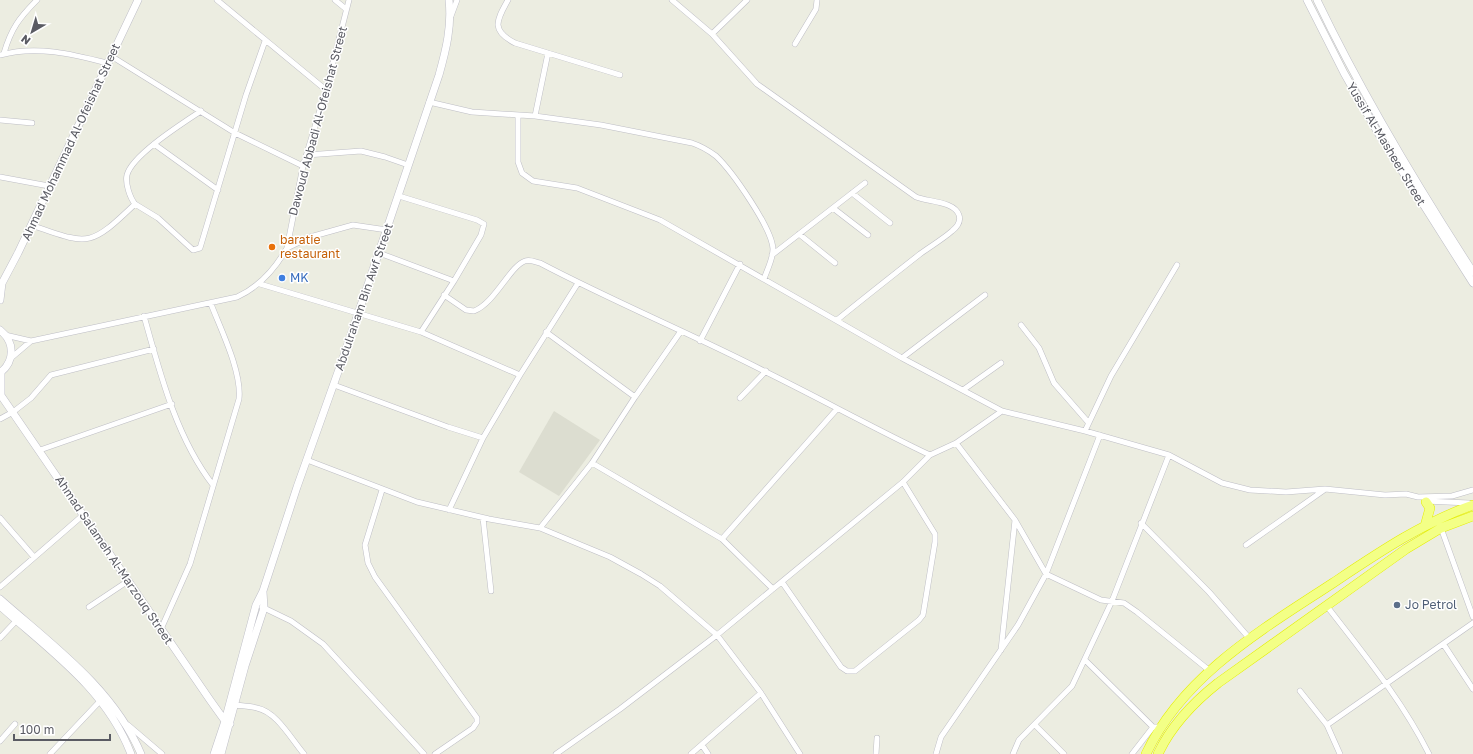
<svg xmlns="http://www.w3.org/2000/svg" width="1473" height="754" viewBox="0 0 1473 754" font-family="'Golos Text',sans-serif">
<rect width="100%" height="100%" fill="#ecede1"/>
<path fill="#dcddd0" d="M554,411l46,29 -41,56 -40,-24z"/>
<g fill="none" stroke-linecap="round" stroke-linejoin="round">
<defs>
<path id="street" d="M217,0l109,90
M335,0l11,9
M508,0c-11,20 -18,30 7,43l105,32
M672,0l40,34 45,50 159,113c12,5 38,4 43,18 2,6 -2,12 -7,16 -9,8 -21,15 -32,23 -28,22 -56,44 -83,66
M451,16l6,-16
M712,34l35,-34
M795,44l21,-35 1,-9
M4,53c7,-24 15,-35 33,-53
M0,55c36,-10 72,-1 107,8
M111,56l124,77 68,33
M429,102l43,10 63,4 66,9 91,18c9,3 16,7 24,13 16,15 56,72 57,93 0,10 -6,21 -9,30
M518,115v47l4,11 11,8 44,7 83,32 242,138 100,53 83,20 84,24 53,28 28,7 36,2 39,-3 60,6 21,-1 12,3 34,-1 21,-6
M535,116l13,-63
M0,120l32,3
M154,144l64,46
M307,155l54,-4 24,6 23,8
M0,177l49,9
M852,193l38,30
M399,196l78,24 7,4 -3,11 -27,46
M135,204l23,14 35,32 7,-2 46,-153 19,-54
M833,208l35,27
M31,225c58,20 58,23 104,-21 -5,-6 -10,-21 -8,-29 5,-20 56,-52 74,-64
M799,234l36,29
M287,248l23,-11 43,-12 34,5
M379,253l75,28 -33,51
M772,255l93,-72
M260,284l161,48 99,43
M444,295l22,15 8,1c21,-8 36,-45 51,-50 5,-2 10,1 15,2 74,39 152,71 226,109 55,27 109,57 164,83
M144,316c16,57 32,121 69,169
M1021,325l18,23 15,35 34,39
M546,332l89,65
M5,335l26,6
M700,341l40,-77
M11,358l20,-17 206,-44c22,-10 38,-28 50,-49l16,-82 23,-76 23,-90
M902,358l83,-63
M334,385l114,42 35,11
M963,390l38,-27
M740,398l26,-27
M0,419l13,-7 18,-14 20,-23 103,-26
M1085,431l26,-55 66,-111
M956,443l59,77 31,54 55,26 23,3 13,9 73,59
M40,450l132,-46
M307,460l110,42 72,17 51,9 70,29 31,17 19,12 57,49 44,58 39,61
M592,463l130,76 51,50
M382,490l-17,55 3,18 7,14 102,141v4l-4,6 -38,26
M1425,501l44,2
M449,510l34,-72 37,-63 58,-92
M0,518l34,39
M483,518l8,73
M1141,523l68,69 41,47
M540,528l52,-65 43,-66 46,-66
M1441,528l32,89
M722,539l115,-130
M1246,545l78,-55
M782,582l59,85 6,4h8l64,-51 4,-5 12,-73v-8l-32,-52
M0,587l82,-71
M1326,605c37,48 76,95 103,149
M89,607l39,-26
M262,607l29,14 32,23 101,110
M161,629l29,-65 49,-165c3,-27 -18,-69 -28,-95
M0,638l16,-17
M1444,645l29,44
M1001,650l14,-130
M1085,660l68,67h8
M1300,691l27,34 13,29
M235,705c7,1 15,1 22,3 20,4 34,31 47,46
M128,725l34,29
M1035,725l29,29
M1327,725l146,-102
M0,741l15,-17
M702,745l6,9
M50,754l51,-54
M556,754l64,-45 97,-74 186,-153 27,-27 26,-12 46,-32
M691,754l70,-61
M876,754l1,-16
M936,754l5,-17 77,-112 28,-51 54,-139
M1013,754l6,-14 53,-54 40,-85 57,-146
M1132,754l21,-27"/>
<path id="secondary" d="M1307,0l37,73 34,60 95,150
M1317,0c45,94 99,184 156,272
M0,287l18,-34 120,-253
M0,300l2,-17
M0,330c15,12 15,31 0,43
M0,394l210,306 15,21 5,3
M1,395v-23
M0,599c52,46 113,89 141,155
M0,606c50,45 106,83 131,148
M214,754l11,-33 31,-116 7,-14 34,-104 46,-129 96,-283c7,-25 13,-49 10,-75
M221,754l24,-88 19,-58 -1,-16"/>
<path id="highway" d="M1425,526l5,-18 -4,-6
M1146,754c37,-79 117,-125 187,-171 45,-30 89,-60 140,-78
M1158,754c13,-28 36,-52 60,-71l188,-134 35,-21 32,-12"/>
</defs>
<use href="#street" stroke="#bebec5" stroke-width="6"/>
<use href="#secondary" stroke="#bebec7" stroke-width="8"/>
<use href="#highway" stroke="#e4ee00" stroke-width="10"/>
<use href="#street" stroke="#fff" stroke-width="5"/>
<use href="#secondary" stroke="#fff" stroke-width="7"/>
<use href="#highway" stroke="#f3ff86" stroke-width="9"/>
</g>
<circle fill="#e8710a" stroke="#fff" stroke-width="1.5" cx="272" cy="247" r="4"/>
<circle fill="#3f7fe0" stroke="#fff" stroke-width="1.5" cx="282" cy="278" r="4"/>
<circle fill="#5c6f8a" stroke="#fff" stroke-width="1.5" cx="1397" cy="605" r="4"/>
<g text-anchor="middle" stroke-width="3" stroke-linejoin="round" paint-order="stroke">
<g font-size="12" fill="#5a5b63" stroke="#fff">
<text transform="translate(318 121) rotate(-75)" y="4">Dawoud Abbadi Al-Ofeishat Street</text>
<text transform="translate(71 142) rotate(-65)" y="4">Ahmad Mohammad Al-Ofeishat Street</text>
<text transform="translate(1386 144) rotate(59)" y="4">Yussif Al-Masheer Street</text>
<text transform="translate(364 297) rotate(-71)" y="4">Abdulraham Bin Awf Street</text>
<text transform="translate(114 560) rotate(56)" y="4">Ahmad Salameh Al-Marzouq Street</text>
</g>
<g font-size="12" fill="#c56008" stroke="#fff" text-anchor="start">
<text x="280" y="244">baratie<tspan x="280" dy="14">restaurant</tspan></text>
</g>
<g font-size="12" fill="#366cbe" stroke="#fff" text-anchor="start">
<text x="290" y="282">MK</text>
</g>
<g font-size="12" fill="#4e5e75" stroke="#fff" text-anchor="start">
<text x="1405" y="609">Jo Petrol</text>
</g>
</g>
<g transform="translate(32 32) rotate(218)" stroke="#ffffff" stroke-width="3" paint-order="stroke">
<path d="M0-3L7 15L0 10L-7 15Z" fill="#5a5b63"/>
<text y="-6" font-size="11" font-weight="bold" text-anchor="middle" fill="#5a5b63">N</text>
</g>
<path d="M14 734v6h96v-6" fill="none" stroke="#5a5b63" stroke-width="2"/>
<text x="20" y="734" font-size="12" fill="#5a5b63" stroke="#ffffff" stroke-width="3" paint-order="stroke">100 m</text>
</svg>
